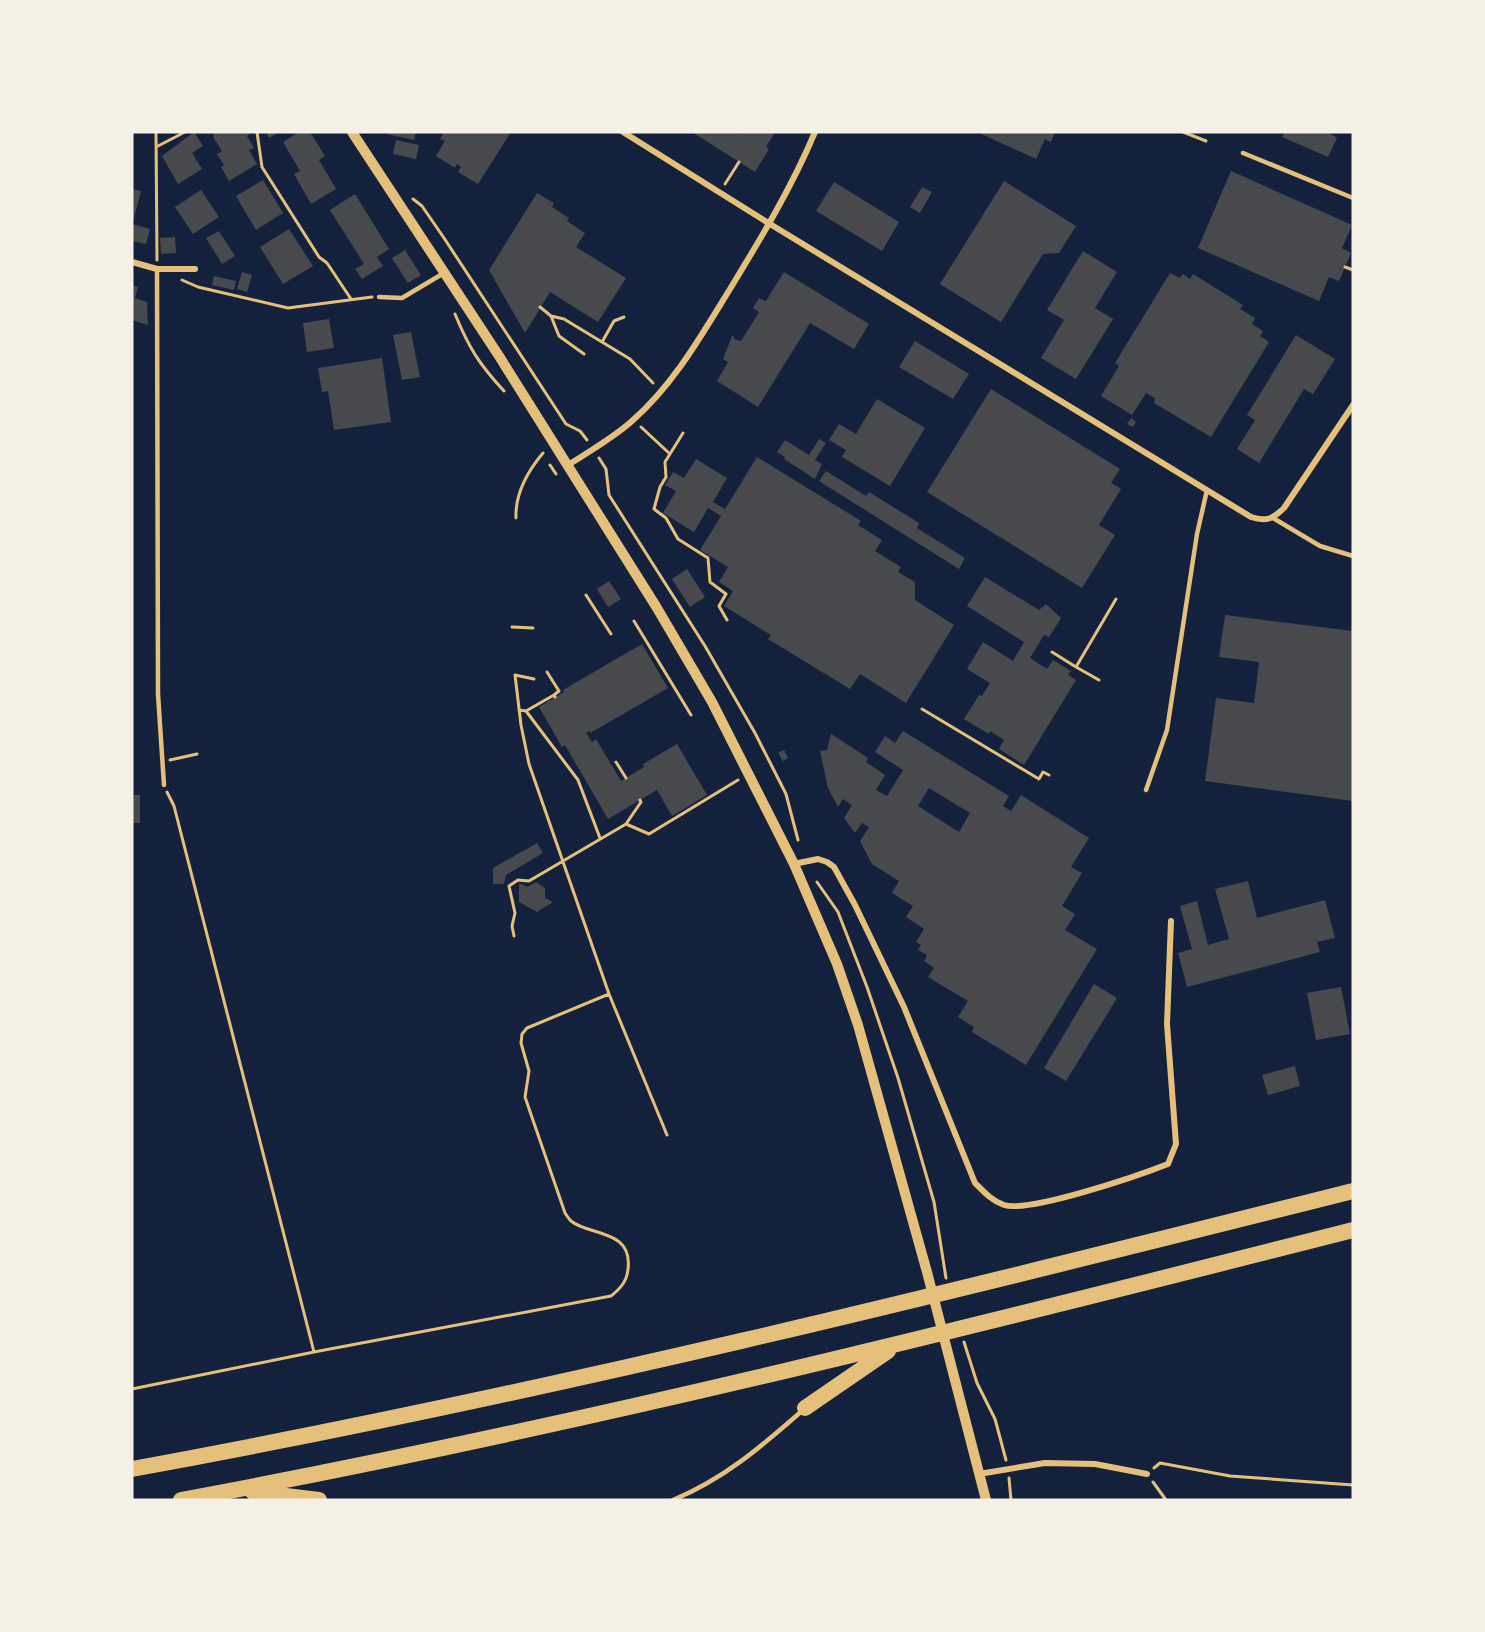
<svg xmlns="http://www.w3.org/2000/svg" width="1485" height="1632" viewBox="0 0 1485 1632" font-family="'Fira Sans',sans-serif">
<rect width="100%" height="100%" fill="#14213d"/>
<path fill="#48494c" fill-rule="evenodd" d="M194,132l9,14 -11,7 10,16 -24,15 -16,-28z
M212,132h37l1,2 -3,2 7,12 -5,2 8,14 -28,17 -8,-14 3,-2 -7,-11 5,-3 -9,-14 1,-1z
M266,132h13l-10,6z
M299,132h11l15,24 -6,4 17,29 -25,15 -17,-30 6,-3 -17,-29z
M388,132h28l-2,8 -27,-6z
M444,132l32,1 35,-1 -33,52 -20,-12 3,-5 -4,-3 -2,4 -19,-12 9,-15 -5,-2z
M692,132h49l3,2 1,-2h30l-9,15 3,2 -14,23z
M977,132h78l-4,10 -6,-3 -9,20z
M1285,132h42l10,6 -9,19 -46,-20z
M396,140l23,5 -3,14 -23,-5z
M1231,171l121,54 -10,23 9,5 -12,28 -10,-4 -10,24 -121,-53z
M263,180l20,33 -27,17 -20,-34z
M1004,181l72,45 -17,27 -16,1 -42,68 -61,-38z
M834,182l65,40 -17,29 -66,-40z
M922,187l10,5 -12,21 -10,-6z
M132,189l9,2 -8,31h-1z
M201,190l18,27 -26,17 -18,-27z
M537,193l17,10 -2,4 17,11 -2,3 18,12 -9,14 50,31 -28,44 -48,-30 -25,41 -36,-63z
M355,194l34,55 -12,8 6,9 -21,13 -7,-10 9,-5 -34,-54z
M132,224l18,5 -4,15 -14,-3z
M289,229l24,37 -30,18 -23,-37z
M219,231l16,25 -13,8 -16,-26z
M175,237l1,16 -15,1 -1,-16z
M405,250l16,25 -13,8 -16,-25z
M1083,251l34,21 -22,36 18,11 -37,60 -35,-21 23,-38 -17,-10z
M242,272l10,3 -5,17 -10,-3z
M784,272l85,52 -15,25 -44,-26 -52,84 -41,-26 11,-19 -5,-3 9,-23h2v3l7,2 18,-29 -6,-4 6,-10 7,3z
M1170,273l10,5 3,-4 7,5 3,-5 50,31 -3,4 15,9 -3,6 11,7 -3,5 9,6 -58,95 -57,-34 1,-5 -9,-5 -14,22 -31,-19 18,-30 -4,-3z
M214,276l22,5 -2,9 -22,-5z
M132,285l6,2 -3,11 12,4 1,23 -16,-5z
M329,319l5,29 -27,4 -4,-29z
M411,332l9,45 -18,3 -9,-45z
M1296,335l39,24 -22,35 -9,-5 -45,74 -22,-14 18,-29 -8,-5z
M915,341l54,33 -16,25 -54,-32z
M382,358l9,64 -57,8 -6,-39 -6,1 -4,-24z
M991,389l129,80 -9,14 10,6 -22,36 16,10 -33,53 -155,-96z
M877,399l48,29 -35,58 -48,-29 4,-7 -17,-10 10,-16 17,10z
M1131,418l5,4 -3,5 -6,-3z
M819,439l7,4 -11,17 7,4 -7,15 -31,-20 1,-2 -8,-5 8,-12 24,15z
M757,457l104,64 -3,4 24,15 -7,11 26,16 -3,5 17,10v18l39,25 -48,78 -46,-29 -10,15 -82,-50 3,-4 -47,-29 9,-15 -14,-9 9,-15 -28,-17 21,-34 -13,-8 -14,24 -31,-19 13,-22 -11,-6 8,-13 11,6 12,-19 31,19 -14,24 12,7z
M826,471l40,25 3,-4 50,31 -2,5 48,30 -6,11 -140,-88z
M687,569l18,28 -15,10 -18,-28z
M985,577l54,33 7,-6 15,14 -12,19 -5,-2 -14,23 17,11 6,-9 18,11 -3,4 8,5 -52,85 -25,-16 5,-9 -14,-9 -1,3 -25,-15 15,-24 3,1 8,-13 -23,-14 16,-27 30,19 11,-19 -57,-36z
M609,581l12,18 -13,8 -11,-18z
M1225,615l128,16v170l-148,-20 11,-83 38,5 5,-41 -40,-5z
M642,644l26,44 -76,44 -1,1 -2,-2 -3,2 6,9 4,-3 25,42 23,-14 -1,-3 34,-20 30,51 -35,21 -15,-26 -49,29 -43,-74 -3,2 -23,-40 25,-15 -1,-2z
M903,731l106,65 -6,10 8,5 10,-16 68,43 -18,29 11,6 -20,33 13,8 -10,16 32,19 -71,116 -54,-33 2,-5 -16,-10 10,-16 -40,-24 6,-9 -10,-7 3,-6 -9,-5 3,-5 -5,-3 8,-13 -18,-12 7,-11 -21,-13 7,-12 -27,-17 -12,-23 9,-14 -7,-4 -7,10 -11,-15 8,-13 -9,-6 -5,8 -10,-19 -8,-37 7,-1 4,-16 37,24 -2,4 19,13 -9,15 11,6 16,-26 -28,-18 10,-16 10,7zM929,788l41,25 -11,19 -41,-26z
M784,750l4,8 -5,3 -5,-8z
M132,795h8v28h-8z
M537,843l6,10 -37,22 -2,9h-11v-16z
M1248,881l9,37 68,-18 10,38 -18,4 3,10 -133,35 -9,-34 14,-4 -12,-43 17,-5 11,44 21,-6 -14,-50z
M536,882l9,6v10l8,4 -16,10 -18,-10v-19l8,4z
M1094,984l23,14 -51,83 -22,-13z
M1341,987l9,47 -34,6 -9,-47z
M1295,1066l5,20 -32,9 -6,-20z"/>
<g fill="none" stroke-linecap="round" stroke-linejoin="round">
<path stroke="#e5c07b" stroke-width="3" d="M156,132l1,128
M257,132l5,35 57,90 8,6 24,36
M1183,132l23,9
M158,146l27,-14
M725,184l14,-22
M413,199l9,7 22,32 122,186 14,7 7,9
M1345,267l8,3
M182,280l16,7 90,21 84,-11
M540,307l11,9 8,20 25,18
M455,314c14,34 24,50 49,77
M551,316l13,3 66,40 23,24
M602,342l12,-21 10,-4
M641,427l29,27
M683,433l-18,29 1,15 -6,10 -6,22 12,9 12,21 30,19 2,24 16,12 -7,12 8,14
M599,458l7,11 3,26 96,151 50,87 31,61 12,46
M550,465l6,9
M516,518c-1,-25 11,-46 27,-65
M586,595l25,39
M634,621l57,94
M512,627l21,1
M1052,652l24,15 40,-68
M1076,667l23,13
M547,672l12,19 -5,4 1,2
M534,679l-19,-4 6,50 8,39 80,230 58,141
M922,709l117,70 4,-7 6,3
M519,710l7,1 28,-16
M526,711l52,69 22,58
M170,760l27,-6
M616,762l10,16
M626,824l15,-22 -1,-2
M817,882l21,30 29,75 31,91 36,124 12,76
M514,936l-2,-10 3,-13 -6,-27 9,-6 11,1 97,-57 23,10 89,-54
M964,1342l13,41 18,36 11,41
M314,1352l297,-56c10,-8 16,-15 17,-27 5,-40 -39,-33 -57,-48 -2,-2 -4,-5 -6,-8l-40,-116 4,-26 -8,-28 1,-9 5,-6 82,-34
M132,1389l182,-37 -140,-546 -7,-14
M1154,1468l6,-5 70,13 123,9
M1009,1478l2,22
M1153,1482l13,18"/>
<path stroke="#e5c07b" stroke-width="4.5" d="M1243,153l110,45
M157,269l1,425 6,91
M379,297l23,1 42,-25
M1273,518l47,28 33,10
M1146,790l21,-60 30,-196 10,-44
M673,1500c51,-21 89,-54 130,-90"/>
<path stroke="#e5c07b" stroke-width="6" d="M623,132l147,92 481,293c15,5 22,2 33,-9l69,-103
M132,262l25,7h38
M568,465c22,-14 45,-27 64,-44 42,-37 69,-85 98,-132 31,-51 62,-102 85,-157
M794,864l24,-5 9,3 7,5 21,38 49,102 71,176c9,9 17,18 29,22 26,8 136,-30 164,-41l8,-20 -9,-120 4,-103
M979,1474l66,-11 50,1 52,10"/>
<path stroke="#e5c07b" stroke-width="10" d="M352,132l147,224 158,252 55,94 82,162 43,100 21,61 69,247 59,228"/>
<path stroke="#e5c07b" stroke-width="16" d="M805,1408l83,-57
M132,1469c411,-75 816,-176 1221,-278
M253,1492l66,8
M181,1500c394,-73 783,-171 1172,-270"/>
</g>
<rect width="1485" height="1632" fill="none" stroke="#f6f1e7" stroke-width="267"/>
</svg>
